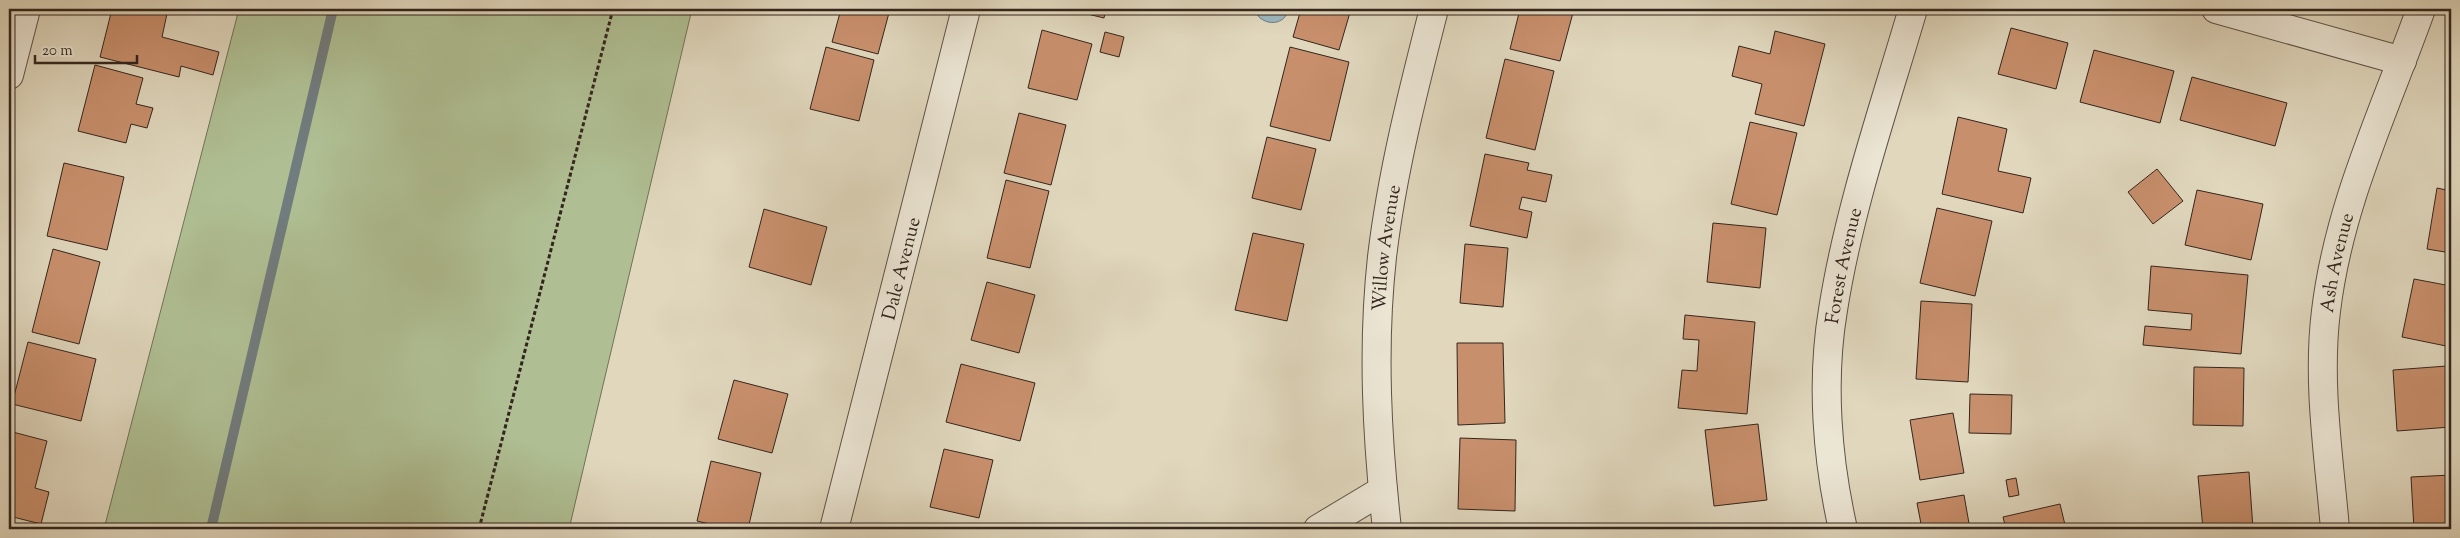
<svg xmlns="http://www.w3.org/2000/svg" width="2460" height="538" viewBox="0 0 2460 538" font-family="'Sorts Mill Goudy',serif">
<rect width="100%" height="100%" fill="#e0d7bd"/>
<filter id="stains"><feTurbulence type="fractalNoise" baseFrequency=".004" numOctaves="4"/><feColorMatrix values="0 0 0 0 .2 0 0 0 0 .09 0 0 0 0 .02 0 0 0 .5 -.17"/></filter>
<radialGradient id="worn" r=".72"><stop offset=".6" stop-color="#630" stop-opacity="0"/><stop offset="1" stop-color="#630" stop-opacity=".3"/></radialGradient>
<path fill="#afbf93" stroke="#717258" d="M239,9h453l-123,520h-465z"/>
<path fill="#9bb6be" stroke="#717c7e" d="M1254,9h35c-5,19 -29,17 -35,0z"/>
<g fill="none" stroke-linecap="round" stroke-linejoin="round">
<path stroke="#717c7e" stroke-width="10" d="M211,529l122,-520"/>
</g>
<path fill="#c88f6c" stroke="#33251e" d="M112,9h56l-6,28 57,15 -6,23 -32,-9 -2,11 -79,-20z
M841,9h49l-12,45 -46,-12z
M1067,9h39l-2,9z
M1301,9h50l-12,41 -46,-13z
M1520,9h54l-14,52 -50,-12z
M2011,28l57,15 -12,46 -58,-15z
M1042,30l50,14 -15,56 -49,-12z
M1775,31l50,13 -21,82 -49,-12 7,-30 -30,-8 7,-30 31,8z
M1105,32l19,5 -5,20 -19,-5z
M826,47l48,13 -15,61 -49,-12z
M1290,47l59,15 -19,79 -60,-15z
M2094,50l80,21 -14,52 -80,-21z
M1505,59l49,12 -19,79 -49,-12z
M95,65l48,13 -7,26 17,4 -6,20 -16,-4 -5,19 -48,-12z
M2192,77l95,26 -12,43 -95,-26z
M1019,113l47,12 -15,60 -47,-12z
M1958,117l49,12 -9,42 33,7 -8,35 -81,-19z
M1750,122l47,11 -20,82 -46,-11z
M1267,137l49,12 -15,61 -49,-12z
M1485,154l44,9 -2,7 25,5 -6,27 -24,-5 -3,12 13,3 -5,26 -57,-12z
M64,163l60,14 -17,73 -60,-14z
M2157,169l26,32 -30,23 -25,-32z
M1006,180l43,11 -19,77 -43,-10z
M2437,188l14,3v62l-24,-4z
M2197,190l66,14 -12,56 -66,-15z
M1937,208l55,13 -17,75 -55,-13z
M764,209l63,18 -16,58 -62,-18z
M1713,223l53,5 -6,60 -53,-6z
M1253,233l51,11 -17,77 -52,-11z
M1465,244l43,4 -5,59 -43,-4z
M53,249l47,13 -21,82 -47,-12z
M2151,266l97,9 -7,79 -98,-9 2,-19 46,4 1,-16 -44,-4z
M2414,279l37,7v61l-49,-10z
M987,282l48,13 -16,58 -48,-13z
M1921,301l51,3 -4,78 -52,-3z
M1685,315l70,7 -8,92 -69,-6 4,-38 15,1 2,-31 -16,-1z
M28,342l68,17 -15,62 -69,-17z
M1457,343h46l2,80 -47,2z
M961,364l74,19 -15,58 -74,-19z
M2447,366l1,8h3v53l-54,4 -4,-61z
M2194,367l50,1 -1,58 -50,-1z
M734,380l54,14 -16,59 -54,-14z
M1970,394l42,1 -1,39 -42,-1z
M1953,413l11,60 -44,7 -10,-60z
M1758,424l9,76 -53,6 -9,-76z
M9,431l38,10 -12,47 14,4 -8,32 -32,-8z
M1460,438l56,2 -1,71 -57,-2z
M944,449l49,11 -14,58 -49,-11z
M711,461l50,12 -13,56h-18l-33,-8z
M2249,472l4,57h-50l-5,-53z
M2451,475v54h-37l-3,-52z
M2016,478l3,17 -10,2 -3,-17z
M1964,495l6,34h-48l-5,-26z
M2060,504l6,25h-60l-3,-12z"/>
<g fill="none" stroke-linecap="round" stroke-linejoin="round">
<defs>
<g id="street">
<path d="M2216,9l186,52"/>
<path d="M9,75l17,-66"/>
<path id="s1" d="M834,529l132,-520"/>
<path d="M1318,529l65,-39"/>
<path id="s2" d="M1387,529c-10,-90 -15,-181 -5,-272 10,-84 31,-166 52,-248"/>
<path id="s3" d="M1843,529c-16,-70 -22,-148 -10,-219 16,-102 51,-202 80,-301"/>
<path id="s4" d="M2335,529c-6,-72 -18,-146 -9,-218 13,-108 59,-201 95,-302"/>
</g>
</defs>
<use href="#street" stroke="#5e5246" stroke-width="30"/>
<path stroke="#33251e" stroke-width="3" stroke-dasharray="4 2.5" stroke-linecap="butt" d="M479,529l134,-520"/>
<use href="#street" stroke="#ebe5d4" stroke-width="28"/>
</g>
<g text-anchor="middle" stroke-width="4" stroke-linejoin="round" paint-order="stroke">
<g font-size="19" fill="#33251e" stroke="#ebe5d4">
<text dy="7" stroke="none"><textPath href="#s2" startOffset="282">Willow Avenue</textPath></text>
<text dy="7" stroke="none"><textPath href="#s4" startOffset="268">Ash Avenue</textPath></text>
<text dy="7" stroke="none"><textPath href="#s3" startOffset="266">Forest Avenue</textPath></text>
<text dy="7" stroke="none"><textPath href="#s1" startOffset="269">Dale Avenue</textPath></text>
</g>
</g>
<rect width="2460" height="538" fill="none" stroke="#e0d7bd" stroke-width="30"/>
<rect x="10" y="10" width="2440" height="518" fill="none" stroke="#33251e" stroke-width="2.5"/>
<rect x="15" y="15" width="2430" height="508" fill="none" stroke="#33251e"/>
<path d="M35 55v8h102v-8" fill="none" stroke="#33251e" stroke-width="2.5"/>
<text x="42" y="55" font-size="15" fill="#33251e" stroke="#ebe5d4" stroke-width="4" paint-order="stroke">20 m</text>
<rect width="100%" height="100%" filter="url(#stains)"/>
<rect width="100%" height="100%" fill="url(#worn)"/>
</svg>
